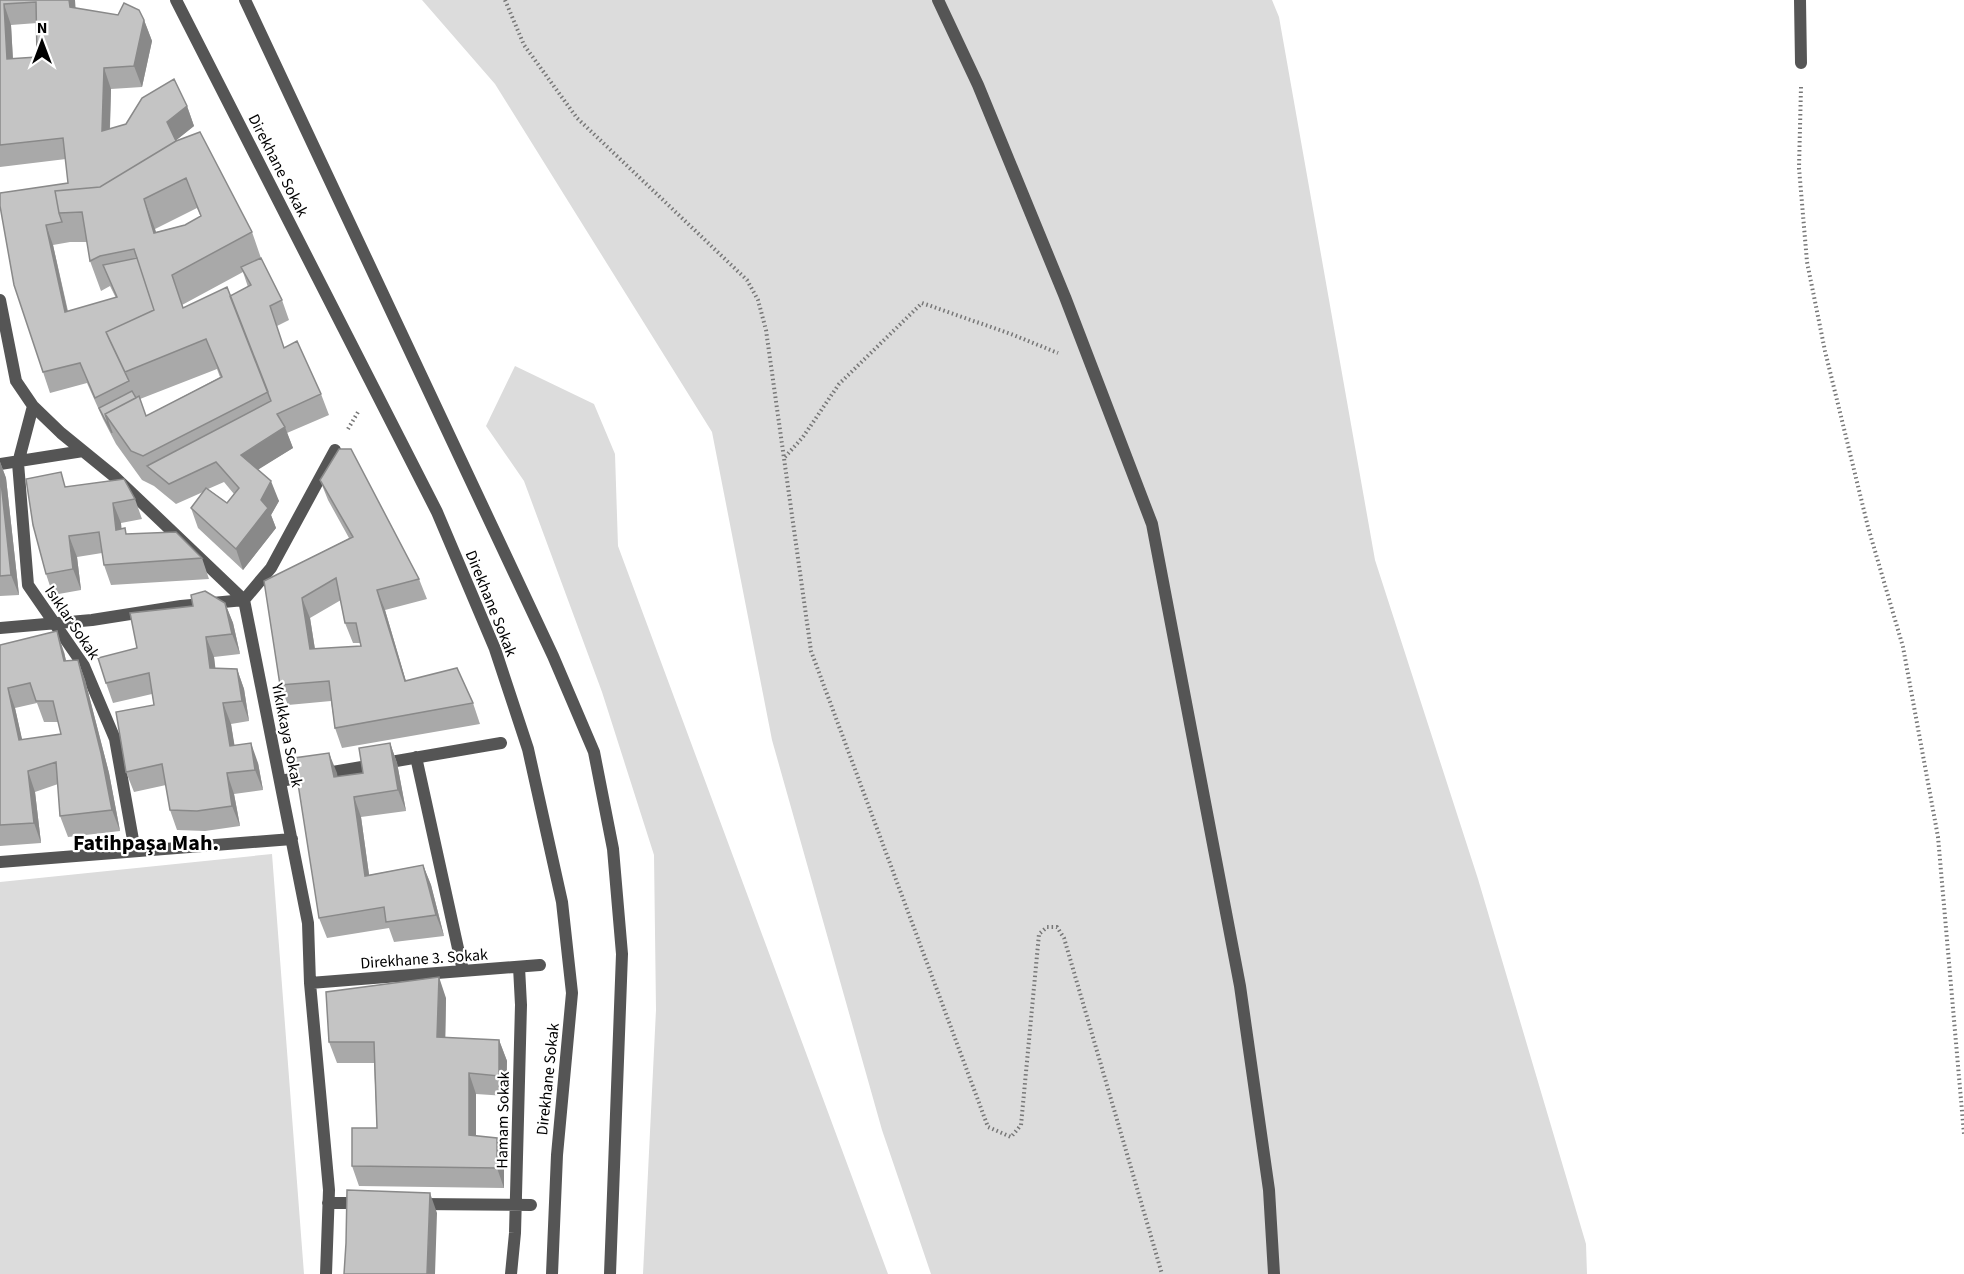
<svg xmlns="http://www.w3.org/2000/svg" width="1964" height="1274" viewBox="0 0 1964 1274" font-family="'Source Sans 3',sans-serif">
<rect width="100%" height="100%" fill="#fff"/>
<path fill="#dcdcdc" d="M422,0h850l7,17 96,543 103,319 108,365 1,30h-656l-49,-144 -110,-390 -60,-308 -217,-348z
M515,366l79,38 21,50 3,92 270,728h-245l13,-264 -2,-155 -52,-163 -78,-211 -38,-55z
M272,854l32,420h-304v-392z"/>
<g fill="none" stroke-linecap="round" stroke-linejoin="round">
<path stroke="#777" stroke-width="4" stroke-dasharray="1.5 3" stroke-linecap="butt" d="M505,0l19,45 53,73 170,162 11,20 8,30 45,321 177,476 23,10 10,-12 18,-191 8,-7h10l7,11 98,336
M1801,87l-2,81 8,94 18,89 43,176 35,120 35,190 26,297
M348,429l10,-17
M785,457l18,-20 36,-53 83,-81 89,31 47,19"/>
<path stroke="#555" stroke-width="12" d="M245,0l308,656 41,96 19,97 9,105 -12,320
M1800,0l1,63"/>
<path stroke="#555" stroke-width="12" d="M938,0l40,85 87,212 87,227 88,462 29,204 5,84
M0,300l16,81 17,25 28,27 54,44 129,123 64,323 2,60 19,207 -3,84
M33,406l-15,57 10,122 56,81 31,73 20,112
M0,464l83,-13
M0,628l92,-8 89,-14 63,-6 27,-32 64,-118
M416,757l47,214
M280,781l221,-38
M0,862l292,-23
M310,983l230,-18
M328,1203h35
M419,1204l112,1
M511,1274l4,-41 6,-228 -2,-38"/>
<path stroke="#555" stroke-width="12" d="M176,0l261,512 58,137 33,100 34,153 10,91 -15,162 -5,119"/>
</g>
<path fill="#a9a9a9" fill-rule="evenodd" d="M0,0h75v8l69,12 8,21 -10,46 -31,2 -1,40 77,-23 7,20 -19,15 77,91 10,29 20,39 7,20 -12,6 7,22 37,46 8,21 -42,18 6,15 -35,21 21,32 -8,14 5,13 -33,42 -45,-42 -7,-20 12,-16 -27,12 -22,-18 -12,-6 -26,-36 -13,-25 -16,-36 -37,10 -36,-108 54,-102 -2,-24 -66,8zM37,23v34l-24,2 -2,-34zM197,208l4,8 -16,9 -29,7 -1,-3zM70,242h17l3,19 11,30 9,-5 6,12 -48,13 -15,-66zM243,272l5,15 -18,9 -46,12 -2,-3zM217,369l3,8 -74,39 -6,-17zM224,482l10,12 -7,9 -19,-14z
M0,462l6,16 13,117 -19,1z
M320,480l99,99 8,20 -42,11 21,71 67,22 7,21 -138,24 -7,-20 -4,-27 -43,4 -8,-20 -16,-104 85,-43 -21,-38zM341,600l4,23 8,20h7l1,3 -46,3 -5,-31z
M66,487l69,12 7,20 -21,4v6l6,5 75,24 7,21 -98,6 -7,-20 -2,-12 -25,4 4,33 -28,5 -7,-21z
M225,603l8,20 7,31 -26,3 1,11 22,1 7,20 5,32 -18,3 3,21 24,18 5,27 -29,4 6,32 -35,5 -28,-1 -7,-20 -4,-25 -32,7 -8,-20 28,-67 -2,-11 -39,9 -7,-20 31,-35z
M0,645l64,7 2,9 12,-1 7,20 24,93 11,58 -52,6 -8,-21 -2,-32 -23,8 6,51 -41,3zM37,703l7,19h14l3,12 -39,6 -7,-32z
M390,743l7,20 9,48 -45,6 8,58 54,-10 8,20 13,51 -50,6 -5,-14 -62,10 -8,-20 18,-145v4l26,-4z
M446,998l-1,40 54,2 8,21 -1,35 -30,-2v42l21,2 7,20v30l-145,-2 -7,-20 25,-38 -3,-65h-37l-8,-21z"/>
<path fill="#898989" d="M69,0h6l2,28 -7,-21z
M4,4l7,21 3,55 -7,-21z
M144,20l8,21 -10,46 -8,-21z
M104,68l7,21 -2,63 -7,-21z
M187,106l7,20 -20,16 -7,-20z
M144,199l11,30 9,33 -10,-29z
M46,225l7,20 19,87 -7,-20z
M285,427l8,21 -45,28 -7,-21z
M0,462l6,16 13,117 -8,-20 -11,-102z
M271,481l8,20 -8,14 5,13 -33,42 -7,-21z
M113,503l8,20 3,27 -8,-20z
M69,536l8,21 4,33 -8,-21z
M377,590l8,20 27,92 -7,-21z
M302,598l8,20 8,51 -8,-20z
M225,603l8,20 7,31 -8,-20z
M57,631l7,21 7,30 -7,-21z
M206,637l8,20 4,31 -8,-20z
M78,660l7,20 24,93 11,58 -8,-21z
M237,669l7,20 5,32 -7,-20z
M8,688l7,20 12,53 -8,-21z
M223,703l8,21 7,42 -8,-20z
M251,743l7,20 5,27 -8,-20z
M390,743l7,20 9,48 -8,-21z
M329,753l8,20 4,25 -7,-21z
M28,771l7,21 6,51 -7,-20z
M227,773l7,21 6,32 -8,-20z
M354,797l7,20 11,79 -7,-20z
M423,865l8,20 13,51 -8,-21z
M439,977l7,21 -1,59 -8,-20z
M499,1040l8,21 -1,35 -7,-20z
M469,1073l7,21v61l-7,-20z
M497,1138l7,20v30l-7,-20z
M430,1193l7,20 -2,61h-8z"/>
<path fill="#c4c4c4" stroke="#898989" stroke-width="1.5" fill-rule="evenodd" d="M0,0h69l1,7 48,8 6,-12 15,7 5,10 -10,46 -30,2 -2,63 24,-7 16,-26 32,-19 13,27 -20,16 9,19 -76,46 -45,4 4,22 3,9 -16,3 19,87 52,-15 -14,-32 34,-7 17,52 -48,22 4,9 19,40 -34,17 -15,-35 -37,9 -29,-87 -14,-79v-13l68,-10 -5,-45 -63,7zM36,2l1,55 -30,2 -3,-55z
M200,132l52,100 -80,43 11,33 44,-21 41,105 -125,64 -12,-5 -26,-37 34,-18 7,20 76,-39 -16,-38 -81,33 -19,-40 48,-22 -20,-61 -34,7 -10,5 -8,-49 -23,1 -4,-22 45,-4 76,-46zM186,178l15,38 -16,9 -31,8 -10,-34z
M261,258l21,42 -12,6 14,42 13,-7 24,53 -44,20 8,13 -44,28 30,26 -10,19 7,8 -32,41 -45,-41 15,-20 21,15 12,-15 -23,-26 -47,22 -22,-18 124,-65 -41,-105 21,-11 -10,-18z
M132,391l4,7 -31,16 7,19 -13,-25z
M339,449h12l68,130 -42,11 28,91 52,-13 16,35 -138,25 -6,-47 -49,4 -16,-104 89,-44 -33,-57zM336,578l9,45h11l5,23 -51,3 -8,-51z
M61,472l4,15 59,-8 11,20 -22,4 3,27 9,-2 1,6 50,-2 26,26 -98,7 -5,-33 -30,4 4,33 -27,5 -13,-49 -7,-46z
M0,473l11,102 -11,1z
M205,591l20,12 7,31 -26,3 4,31 27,1 5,32 -19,2 7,43 21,-3 4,27 -28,3 5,33 -35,5 -27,-1 -8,-46 -36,8 -10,-60 38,-7 -5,-32 -43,10 -8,-25 39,-10 -7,-35 63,-7 -2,-11z
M57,631l7,30 14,-1 23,93 11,57 -52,6 -4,-54 -28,9 6,52 -34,2v-180zM30,683l6,18h17l8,33 -42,6 -11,-52z
M390,743l8,47 -44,7 11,79 58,-11 13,50 -50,7 -2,-15 -65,11 -25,-160 35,-5 5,24 29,-4 -4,-25z
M439,977l-2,60 62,3v36l-30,-3v62l28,3v30l-145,-2v-38h25l-3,-86h-45l-3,-50z
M347,1190l83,3 -3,81h-83l2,-31z"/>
<g text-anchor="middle" stroke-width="4.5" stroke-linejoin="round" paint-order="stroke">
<g font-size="16" fill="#000" stroke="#fff">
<text transform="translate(279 165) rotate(63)" y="6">Direkhane Sokak</text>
<text transform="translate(492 603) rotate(68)" y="6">Direkhane Sokak</text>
<text transform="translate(73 622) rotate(56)" y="6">Isıklar Sokak</text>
<text transform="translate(288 735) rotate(79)" y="6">Yıkıkkaya Sokak</text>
<text transform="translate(424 958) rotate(-4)" y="6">Direkhane 3. Sokak</text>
<text transform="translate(547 1079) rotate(-84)" y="6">Direkhane Sokak</text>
<text transform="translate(502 1120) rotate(-89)" y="6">Hamam Sokak</text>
</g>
<g font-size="22" font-weight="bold" fill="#000" stroke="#fff">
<text x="146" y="850">Fatihpaşa Mah.</text>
</g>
</g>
<g transform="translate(42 42)" stroke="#ffffff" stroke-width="4.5" paint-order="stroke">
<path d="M0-4.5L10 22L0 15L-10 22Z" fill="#000000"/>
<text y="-9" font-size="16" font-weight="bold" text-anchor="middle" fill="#000000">N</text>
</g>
</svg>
